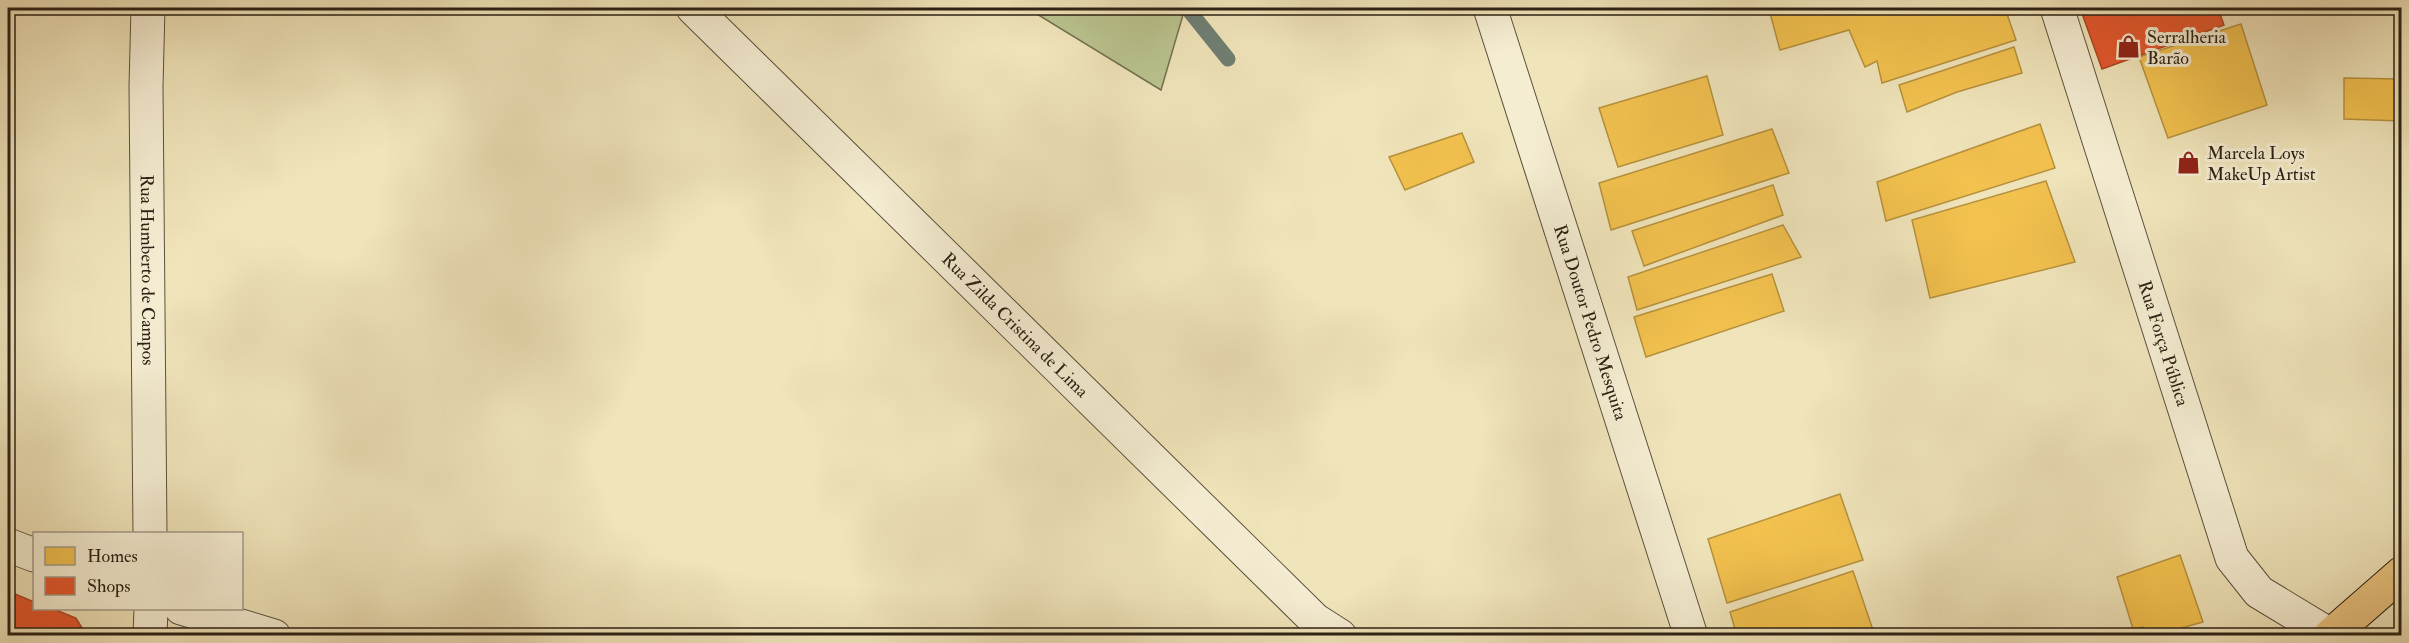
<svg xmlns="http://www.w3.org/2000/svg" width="2409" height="643" viewBox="0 0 2409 643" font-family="'IM FELL Double Pica',serif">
<rect width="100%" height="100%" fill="#f0e4ba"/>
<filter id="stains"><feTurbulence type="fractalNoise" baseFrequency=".00333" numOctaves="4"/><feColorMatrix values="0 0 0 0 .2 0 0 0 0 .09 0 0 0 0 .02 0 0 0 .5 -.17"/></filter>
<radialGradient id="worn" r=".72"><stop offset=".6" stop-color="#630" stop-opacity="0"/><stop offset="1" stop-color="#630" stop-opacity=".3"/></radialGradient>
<path fill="#bac48f" stroke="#727252" stroke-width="1.5" d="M1027,8h158l-24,82z"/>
<path fill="#f2c14e" stroke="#b6913d" stroke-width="1.5" d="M1788,8h217l11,32 -134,43 -5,-22 -12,6 -16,-37 -69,20 -10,-37z
M2241,24l26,81 -99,33 -29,-81z
M2014,47l8,26 -65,19 -50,20 -8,-27z
M1707,76l16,59 -105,32 -19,-59z
M2344,78l58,1v42l-58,-2z
M2040,124l15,44 -169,53 -9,-39z
M1772,129l17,44 -178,57 -12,-47z
M1462,133l12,29 -69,28 -16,-33z
M2046,181l29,81 -145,36 -18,-78z
M1773,185l10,30 -139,51 -12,-35z
M1783,225l18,32 -164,53 -9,-33z
M1772,274l12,37 -138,46 -12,-40z
M1840,494l23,66 -136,43 -19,-64z
M2180,555l23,67 -50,14h-7l-3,-9 -10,2 -16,-52z
M1853,571l22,65h-138l-7,-24z"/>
<path fill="#e4572e" stroke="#ac4726" stroke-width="1.5" d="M2080,8h138l6,17 -122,44z
M8,591l26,11v6h17l25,10 11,18h-79z"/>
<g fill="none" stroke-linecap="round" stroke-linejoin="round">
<path stroke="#6e7f73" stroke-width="15" d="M1187,8l41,51"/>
<defs>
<g id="minor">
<path id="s1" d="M148,8l-2,78 4,448"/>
<path id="s2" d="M693,8l622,612 25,16"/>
<path id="s3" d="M1490,8l201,628"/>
<path id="s4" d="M2057,8l175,550 27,34 71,43"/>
<path d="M8,545l26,10"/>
<path d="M181,608l93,28"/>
<path d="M150,636l1,-28"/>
</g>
<path id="major" d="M2330,636l72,-63"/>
</defs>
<use href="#minor" stroke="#5c523e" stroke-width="35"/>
<use href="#major" stroke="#2b2114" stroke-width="35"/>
<use href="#minor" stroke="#f5edd2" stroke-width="33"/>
<use href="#major" stroke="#e8c27d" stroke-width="33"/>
</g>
<defs>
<symbol id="shop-bare" viewBox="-9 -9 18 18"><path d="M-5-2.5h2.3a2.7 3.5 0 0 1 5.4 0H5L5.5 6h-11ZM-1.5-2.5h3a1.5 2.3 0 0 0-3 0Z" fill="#8f2418" stroke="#f5edd2" stroke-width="2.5" paint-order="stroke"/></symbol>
</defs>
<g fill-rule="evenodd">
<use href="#shop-bare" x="2112" y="30" width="33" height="33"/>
<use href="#shop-bare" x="2172" y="146" width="33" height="33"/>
</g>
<g text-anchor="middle" stroke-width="6" stroke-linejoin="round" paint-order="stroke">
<g font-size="18" fill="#2b2114" stroke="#f5edd2" text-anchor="start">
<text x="2147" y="43">Serralheria<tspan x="2147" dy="21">Barão</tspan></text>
<text x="2207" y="159">Marcela Loys<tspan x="2207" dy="21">MakeUp Artist</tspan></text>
</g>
<g font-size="18" fill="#2b2114" stroke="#f5edd2">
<text dy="6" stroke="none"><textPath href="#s1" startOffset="262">Rua Humberto de Campos</textPath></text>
<text dy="6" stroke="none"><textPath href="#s3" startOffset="330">Rua Doutor Pedro Mesquita</textPath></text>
<text dy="6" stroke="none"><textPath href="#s2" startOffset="452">Rua Zilda Cristina de Lima</textPath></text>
<text dy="6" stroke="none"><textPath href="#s4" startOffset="352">Rua Força Pública</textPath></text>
</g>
</g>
<rect width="2409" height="643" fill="none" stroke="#f0e4ba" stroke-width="30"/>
<rect x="9" y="9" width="2391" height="625" fill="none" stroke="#2b2114" stroke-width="3"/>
<rect x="15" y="15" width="2379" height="613" fill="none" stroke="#2b2114" stroke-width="1.5"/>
<rect x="33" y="532" width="210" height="78" fill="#f5edd2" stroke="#a49b86" stroke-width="1.5"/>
<rect x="45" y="547" width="30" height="18" fill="#f2c14e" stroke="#a49b86" stroke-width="1.5"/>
<text x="87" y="562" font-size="18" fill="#2b2114">Homes</text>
<rect x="45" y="577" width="30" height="18" fill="#e4572e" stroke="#a49b86" stroke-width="1.5"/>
<text x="87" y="592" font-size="18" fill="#2b2114">Shops</text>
<rect width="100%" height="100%" filter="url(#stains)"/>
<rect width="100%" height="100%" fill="url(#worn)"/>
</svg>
